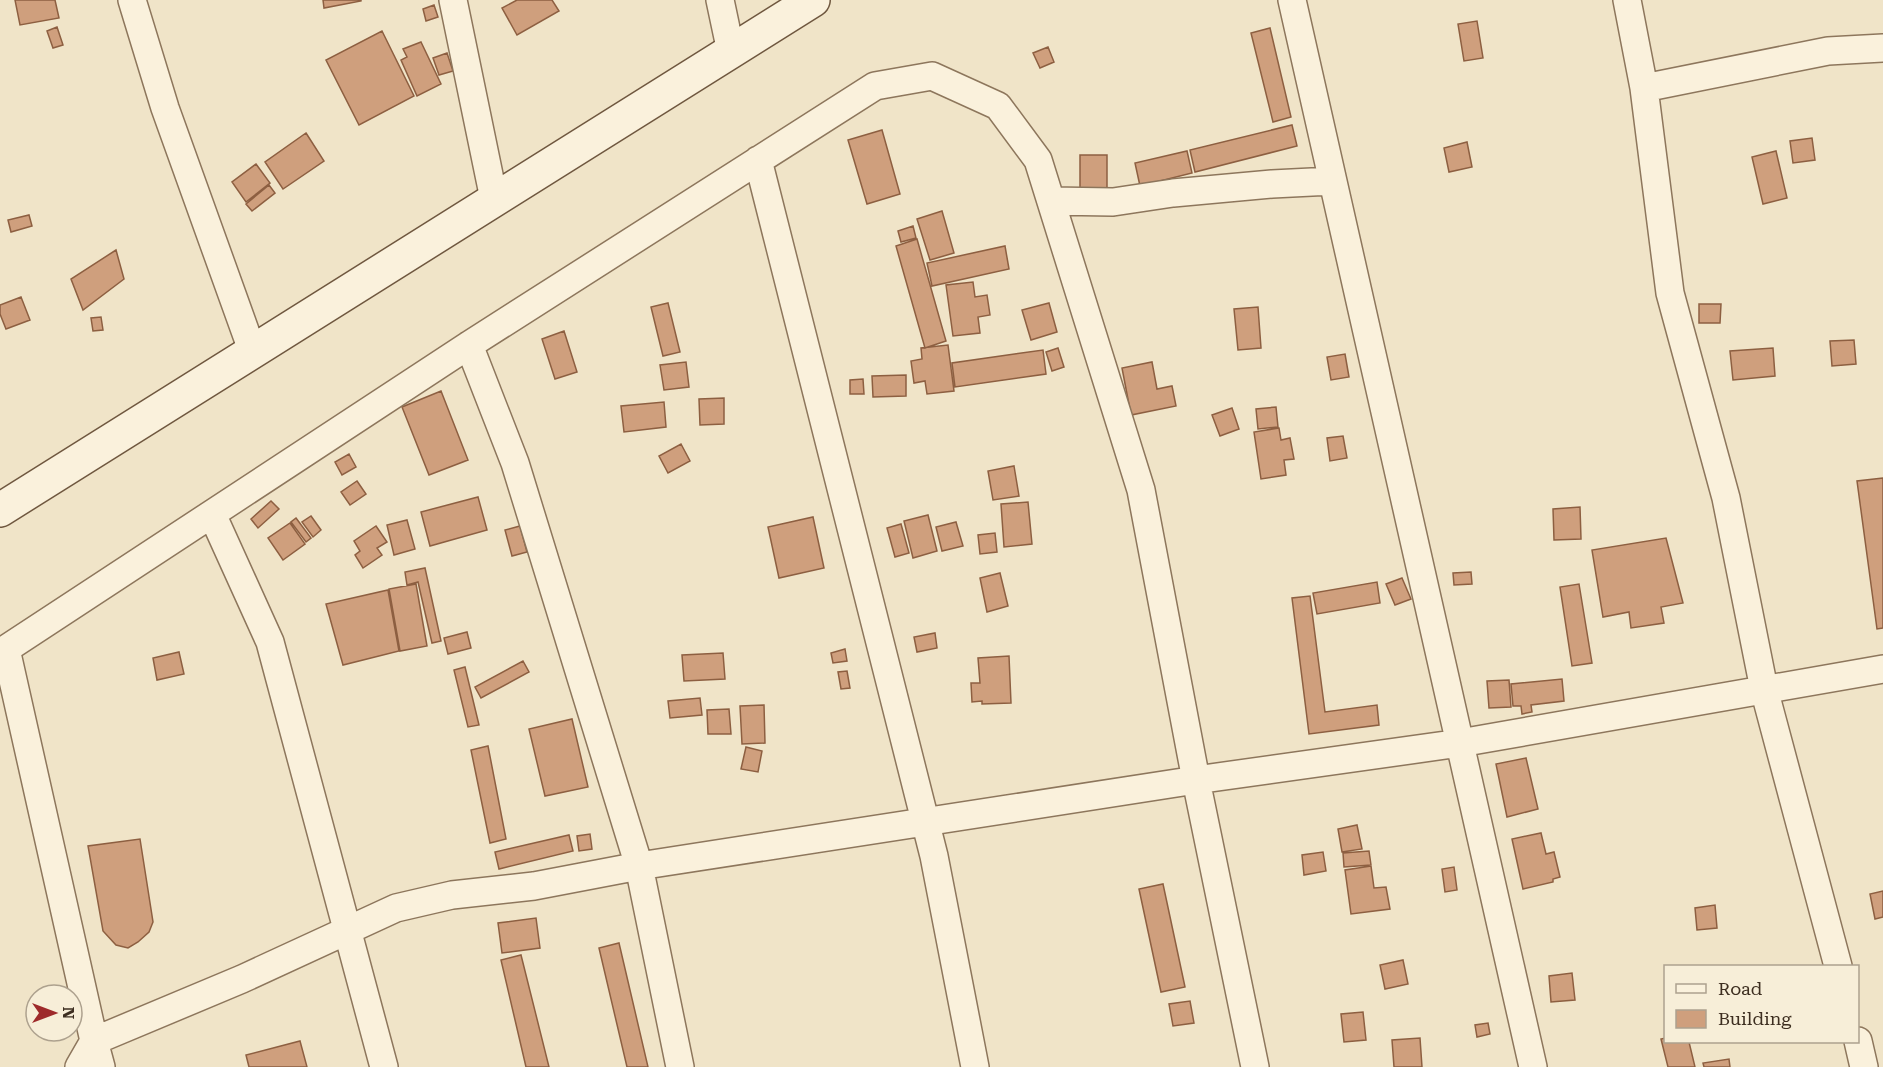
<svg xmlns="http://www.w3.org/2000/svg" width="1883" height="1067" viewBox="0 0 1883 1067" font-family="'Roboto Serif',serif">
<rect width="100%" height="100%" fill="#f0e4c8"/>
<path fill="#cf9f7d" stroke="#8d5f41" stroke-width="1.5" d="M15,0h40l4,18 -39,7z
M323,0h38v1l-37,7z
M517,0h35l7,11 -42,24 -15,-27z
M434,5l4,12 -12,4 -3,-12z
M1477,21l6,37 -19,3 -6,-37z
M57,27l6,18 -10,3 -6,-17z
M1270,28l21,89 -18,5 -22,-89z
M382,31l32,65 -55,29 -33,-65z
M421,42l20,42 -24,12 -16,-36 6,-3 -4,-8z
M1048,47l6,15 -14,6 -7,-15z
M447,53l6,18 -14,4 -6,-17z
M1292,125l5,21 -102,26 -5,-22z
M882,130l18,64 -33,10 -19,-64z
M306,133l18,28 -41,28 -18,-27z
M1812,138l3,22 -22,3 -3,-22z
M1467,142l5,25 -23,5 -5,-24z
M1187,151l5,22 -52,13 -5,-23z
M1776,151l11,47 -24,6 -11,-47z
M1080,155h27v36h-27z
M256,164l14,19 -24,19 -14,-20z
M269,185l6,8 -23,18 -6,-7z
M942,211l12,42 -24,7 -13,-41z
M29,215l3,11 -21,6 -3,-12z
M913,226l3,12 -15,4 -3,-11z
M917,239l29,102 -21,7 -29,-102z
M1005,246l4,23 -77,17 -5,-23z
M116,250l8,29 -41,31 -12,-31z
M973,282l2,15 12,-2 3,20 -12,2 2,16 -27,3 -7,-51z
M21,297l9,23 -24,9 -6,-15v-9z
M668,303l12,49 -17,4 -12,-49z
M1049,303l8,29 -26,8 -9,-30z
M1699,304h22l-1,19h-21z
M1258,307l3,41 -23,2 -4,-41z
M101,317l2,13 -10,1 -2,-13z
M564,331l13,41 -22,7 -13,-40z
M1854,340l2,24 -24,2 -2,-25z
M948,345l6,46 -27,3 -2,-13 -11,2 -3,-22 11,-2 -1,-11z
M1058,348l6,19 -12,4 -6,-19z
M1773,348l2,28 -42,4 -3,-29z
M1043,350l3,24 -91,13 -3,-24z
M1345,354l4,23 -18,3 -4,-23z
M686,362l3,25 -25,3 -4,-25z
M1152,362l5,27 15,-3 4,20 -45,9 -9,-47z
M906,375v21l-33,1 -1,-21z
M863,379l1,15h-14v-14z
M441,391l27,69 -39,15 -27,-68z
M724,398v26l-24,1 -1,-26z
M664,402l2,25 -42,5 -3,-26z
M1276,407l2,20 -20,2 -2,-20z
M1232,408l7,21 -19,7 -8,-21z
M1279,428l2,12 9,-2 4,21 -10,1 2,15 -25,4 -7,-47z
M1343,436l4,22 -17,3 -3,-23z
M681,444l9,17 -22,12 -9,-17z
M349,454l7,13 -14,8 -7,-13z
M1014,466l5,30 -26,4 -5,-29z
M1883,478v150l-6,1 -20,-148z
M357,481l9,13 -16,11 -9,-13z
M478,497l9,33 -57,16 -9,-34z
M271,501l8,8 -21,19 -7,-9z
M1028,502l4,42 -28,3 -3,-43z
M1580,507l1,32 -27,1 -1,-31z
M928,515l9,36 -24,7 -9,-37z
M311,516l10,14 -8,7 -11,-15z
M813,517l11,51 -45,10 -11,-51z
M296,518l15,20 -5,4 -15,-20z
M407,520l8,29 -21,6 -7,-30z
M956,522l7,24 -21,5 -6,-24z
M290,523l15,21 -22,16 -15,-22z
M901,524l8,29 -14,4 -8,-29z
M376,526l11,16 -10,6 5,7 -19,13 -8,-13 5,-4 -6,-10z
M520,526l7,26 -15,4 -7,-26z
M995,533l2,19 -17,2 -2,-19z
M1666,538l17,65 -22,4 3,16 -33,5 -2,-16 -26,5 -11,-67z
M425,568l16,73 -9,2 -14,-61 -11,3 -2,-13z
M1471,572l1,12 -18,1 -1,-12z
M1000,573l8,33 -21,6 -7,-34z
M1402,578l9,21 -16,6 -9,-21z
M1377,582l3,21 -63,11 -4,-21z
M416,584l11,62 -27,5 -11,-62z
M1579,584l13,79 -20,3 -12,-79z
M388,590l11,61 -56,14 -17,-61z
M1310,596l15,116 52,-7 2,20 -70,9 -17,-136z
M467,632l4,16 -23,6 -4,-16z
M935,633l2,15 -20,4 -3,-15z
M845,649l2,12 -14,2 -2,-10z
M179,652l5,22 -27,6 -4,-22z
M723,653l2,26 -41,2 -2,-26z
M1009,656l2,47 -29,1v-3l-10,1 -1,-19h9l-2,-25z
M523,661l6,11 -48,26 -6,-11z
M465,667l14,58 -11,2 -14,-57z
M847,671l3,17 -9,1 -3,-17z
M1562,679l2,22 -33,4 1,7 -10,2 -1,-8h-8l-2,-22z
M1509,680l2,27 -22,1 -2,-27z
M700,698l2,17 -32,3 -2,-17z
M764,705l1,38 -23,1 -2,-38z
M729,709l2,25h-23l-1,-24z
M572,719l16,68 -43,9 -16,-67z
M488,746l18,93 -16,4 -19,-93z
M746,747l16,4 -4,21 -17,-3z
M1526,758l12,51 -31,8 -11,-53z
M1357,825l5,24 -20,3 -4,-23z
M1541,833l5,21 8,-2 6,25 -7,2v3l-30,7 -11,-50z
M590,834l2,15 -13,2 -2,-15z
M569,835l4,16 -74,18 -4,-17z
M140,839l13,83 -4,10 -11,10 -10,6 -12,-3 -13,-14 -15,-85z
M1369,851l2,14 -27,2 -1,-14z
M1323,852l3,19 -22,4 -2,-20z
M1371,866l3,22 12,-1 4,22 -39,5 -6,-44z
M1454,867l3,23 -12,2 -3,-23z
M1163,884l22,103 -24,5 -22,-103z
M1883,891v26l-8,2 -5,-25z
M1715,905l2,23 -20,2 -2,-22z
M536,918l4,30 -38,5 -4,-30z
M619,943l29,124h-21l-28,-119z
M521,955l28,112h-23l-25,-107z
M1403,960l5,24 -23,5 -5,-24z
M1572,973l3,27 -24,2 -2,-26z
M1190,1001l4,22 -21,3 -4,-22z
M1363,1012l3,28 -22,2 -3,-28z
M1488,1023l2,11 -13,3 -2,-12z
M1420,1038l2,29h-28l-2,-27z
M1666,1038v4h23l6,25h-27l-7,-28z
M300,1041l7,26h-58l-3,-12z
M1729,1059l1,8h-26l-1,-4z"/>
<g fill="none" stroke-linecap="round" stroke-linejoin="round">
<defs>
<path id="street" d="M132,0l33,108 87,242
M453,0l41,199
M720,0l11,52
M1292,0l241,1067
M1627,0l17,88 26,205 56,205 38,191 74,277
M1644,88l184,-37 55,-3
M758,160l176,696 41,211
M1051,201l62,1 60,-9 99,-9 60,-3
M469,345l46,118 124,403 41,201
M212,514l58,128 114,425
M6,649l88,392 7,26
M0,653l469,-308 406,-259 57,-10 66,30 40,54 103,330 55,290 59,287
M1858,1041l6,26
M79,1067l15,-26 148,-62 154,-71 56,-13 82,-9 105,-20 557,-86 264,-37 423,-74"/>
<path id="secondary" d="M0,510l813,-510"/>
</defs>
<use href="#street" stroke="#8d765c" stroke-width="30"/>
<use href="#secondary" stroke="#6f573f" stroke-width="36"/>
<use href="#street" stroke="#faf1dc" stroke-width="27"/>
<use href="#secondary" stroke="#faf1dc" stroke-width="33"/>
</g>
<rect x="1664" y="965" width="195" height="78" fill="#f7eed8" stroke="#ada18e" stroke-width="1.5"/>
<rect x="1676" y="984" width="30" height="9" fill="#faf1dc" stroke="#ada18e" stroke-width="1.5"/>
<text x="1718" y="995" font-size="18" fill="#3d2e20">Road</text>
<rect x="1676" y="1010" width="30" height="18" fill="#cf9f7d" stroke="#ada18e" stroke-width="1.5"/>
<text x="1718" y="1025" font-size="18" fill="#3d2e20">Building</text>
<g transform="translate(54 1013) rotate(90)"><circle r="28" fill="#f7eed8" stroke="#ada18e" stroke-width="1.5"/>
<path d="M0-4.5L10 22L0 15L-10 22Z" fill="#9e2a2b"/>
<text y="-9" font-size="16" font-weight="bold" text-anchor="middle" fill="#3d2e20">N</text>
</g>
</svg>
